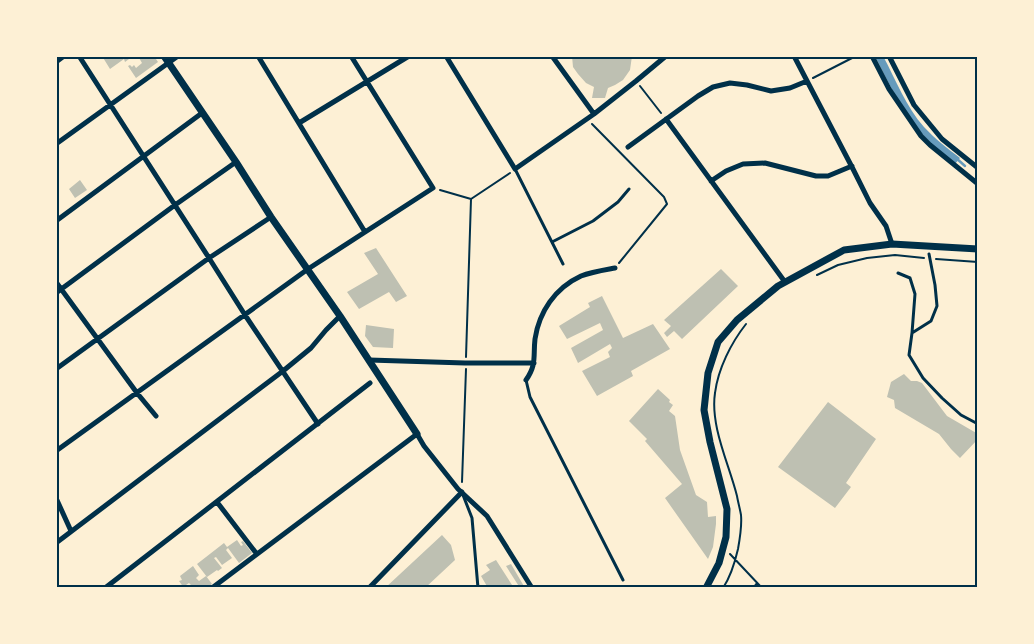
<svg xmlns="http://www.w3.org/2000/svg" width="1034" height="644" viewBox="0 0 1034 644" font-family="Commissioner,sans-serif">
<rect width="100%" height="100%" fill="#fdf0d5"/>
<path fill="#669bbc" d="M875,56h8c13,24 23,51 41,71 11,12 23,21 36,31l-5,6c-8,-7 -18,-14 -26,-23 -24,-23 -39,-55 -54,-85z"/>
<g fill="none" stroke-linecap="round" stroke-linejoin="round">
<path stroke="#669bbc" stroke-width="2.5" d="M956,158l9,8"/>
</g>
<path fill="#bec0b2" d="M102,56h31l-8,6 -1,-3 -14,10z
M138,56h16l4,6 -22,16 -8,-12 2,-1 2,2 2,-2 2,3 6,-5z
M572,56h60l-2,14 -7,10 -8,5 -7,3 -3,10h-13l2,-11 -8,-4 -8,-9 -5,-7z
M80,180l7,10 -12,8 -6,-9z
M376,248l31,48 -11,6 -7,-10 -30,17 -12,-17 31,-18 -14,-21z
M721,269l17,17 -56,53 -8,-8 -7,6 -3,-4 7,-7 -7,-6z
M602,296l21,42 30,-14 17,25 -39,22 2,5 -36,20 -15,-25 28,-14 -2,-5 4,-4 -2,-4 -32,19 -7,-15 32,-18 -3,-7 -33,16 -8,-13 31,-19 -2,-4z
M366,325l28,4 -1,19 -20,-1 -8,-11z
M904,374l7,7h6l5,2 25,33 31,18v5l-18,19 -9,-9 -12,-15 -44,-26 -1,-8 -7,-3 4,-15z
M658,389l12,11 -1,2 4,3 -4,6 6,5 5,34 16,45 11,7 1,15 8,-1v8l-3,23 -5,12 -43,-61 17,-14 -37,-43 2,-2 -18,-18z
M828,402l48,37 -30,44 5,4 -16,21 -57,-41z
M442,535l9,10 4,15 -30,28h-40z
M237,540l4,6 2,-1 -2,-3 2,-1 9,12 -13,10 -11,-15 -2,2 6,8 -10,7 -6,-8 -2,1 8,10 -4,3 -1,-1 -10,7 -10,-13 27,-21 3,4z
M496,560l18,28h-26l-7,-12 9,-6 -4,-5z
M511,564l14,24h-5l-14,-22z
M193,566l6,9 -3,3 3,3 7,-5 6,8 -5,4h-18l3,-2 -3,-3 -3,2 2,3h-4l-5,-7 3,-1 -2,-4z"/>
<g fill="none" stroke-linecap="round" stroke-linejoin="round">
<path stroke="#003049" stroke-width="2" d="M813,78l43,-22
M640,86l21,27
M592,124l72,73 3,7 -48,59
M440,190l31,9 39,-26
M936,259l42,3
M817,275l21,-10 29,-7 28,-3 29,3
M466,357l5,-158
M462,482l4,-113
M730,554l32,34
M723,588c8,-12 12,-26 15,-39 2,-11 4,-23 3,-34 -1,-6 -3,-13 -4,-19 -8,-32 -27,-70 -22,-103 3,-24 16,-50 31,-69
M753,588l4,-5"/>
<path stroke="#003049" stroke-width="3" d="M515,169l48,95
M552,242l41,-21 25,-19 11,-13
M929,254l6,31 2,21 -6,15 -19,12 -3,22 14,23 19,20 19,17 17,9
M898,273l12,5 5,16 -3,39
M526,380l4,17 93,183
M463,495l9,23 6,70"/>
<path stroke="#003049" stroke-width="5" d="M79,56l130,202 36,57 73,109
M258,56l107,176
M446,56l69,113 79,-55 42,-33 30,-25
M552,56l42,58
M794,56l59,113 17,34 16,23 6,18
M872,56l17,33 32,47 9,9 48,39
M889,56l25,49 28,34 36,29
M56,62l8,-6
M666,119l119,163
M299,123l110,-67
M56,144l122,-88
M628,147l70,-51 15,-9 17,-4 17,2 24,6 19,-3 17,-7
M711,181l15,-10 17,-7 22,-1 51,13h12l24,-10
M56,221l146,-108
M56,282l81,111 19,23
M56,293l119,-88 61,-43
M369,360l96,3h69
M56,369l153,-111 62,-41
M526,380c11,-16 7,-23 9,-41 4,-27 20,-51 46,-63 10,-4 23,-6 34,-8
M56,451l252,-182 125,-81 -82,-132
M56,498l15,33
M217,502l39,51
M56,543l227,-172 28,-23 15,-18 14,-14
M105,588l265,-205
M212,588l205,-154 7,12 34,43 29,27 45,72
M369,588l93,-96"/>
<path stroke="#003049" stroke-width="7" d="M164,56l72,106 35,55 69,99 77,118
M706,588l13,-25 7,-26 1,-28 -17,-67 -6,-32 4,-37 10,-31 19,-22 41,-34 66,-36 48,-6 86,5"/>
</g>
<rect width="1034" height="644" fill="none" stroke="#fdf0d5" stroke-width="115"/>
<rect x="58" y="58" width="918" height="528" fill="none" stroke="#003049" stroke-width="2"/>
</svg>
